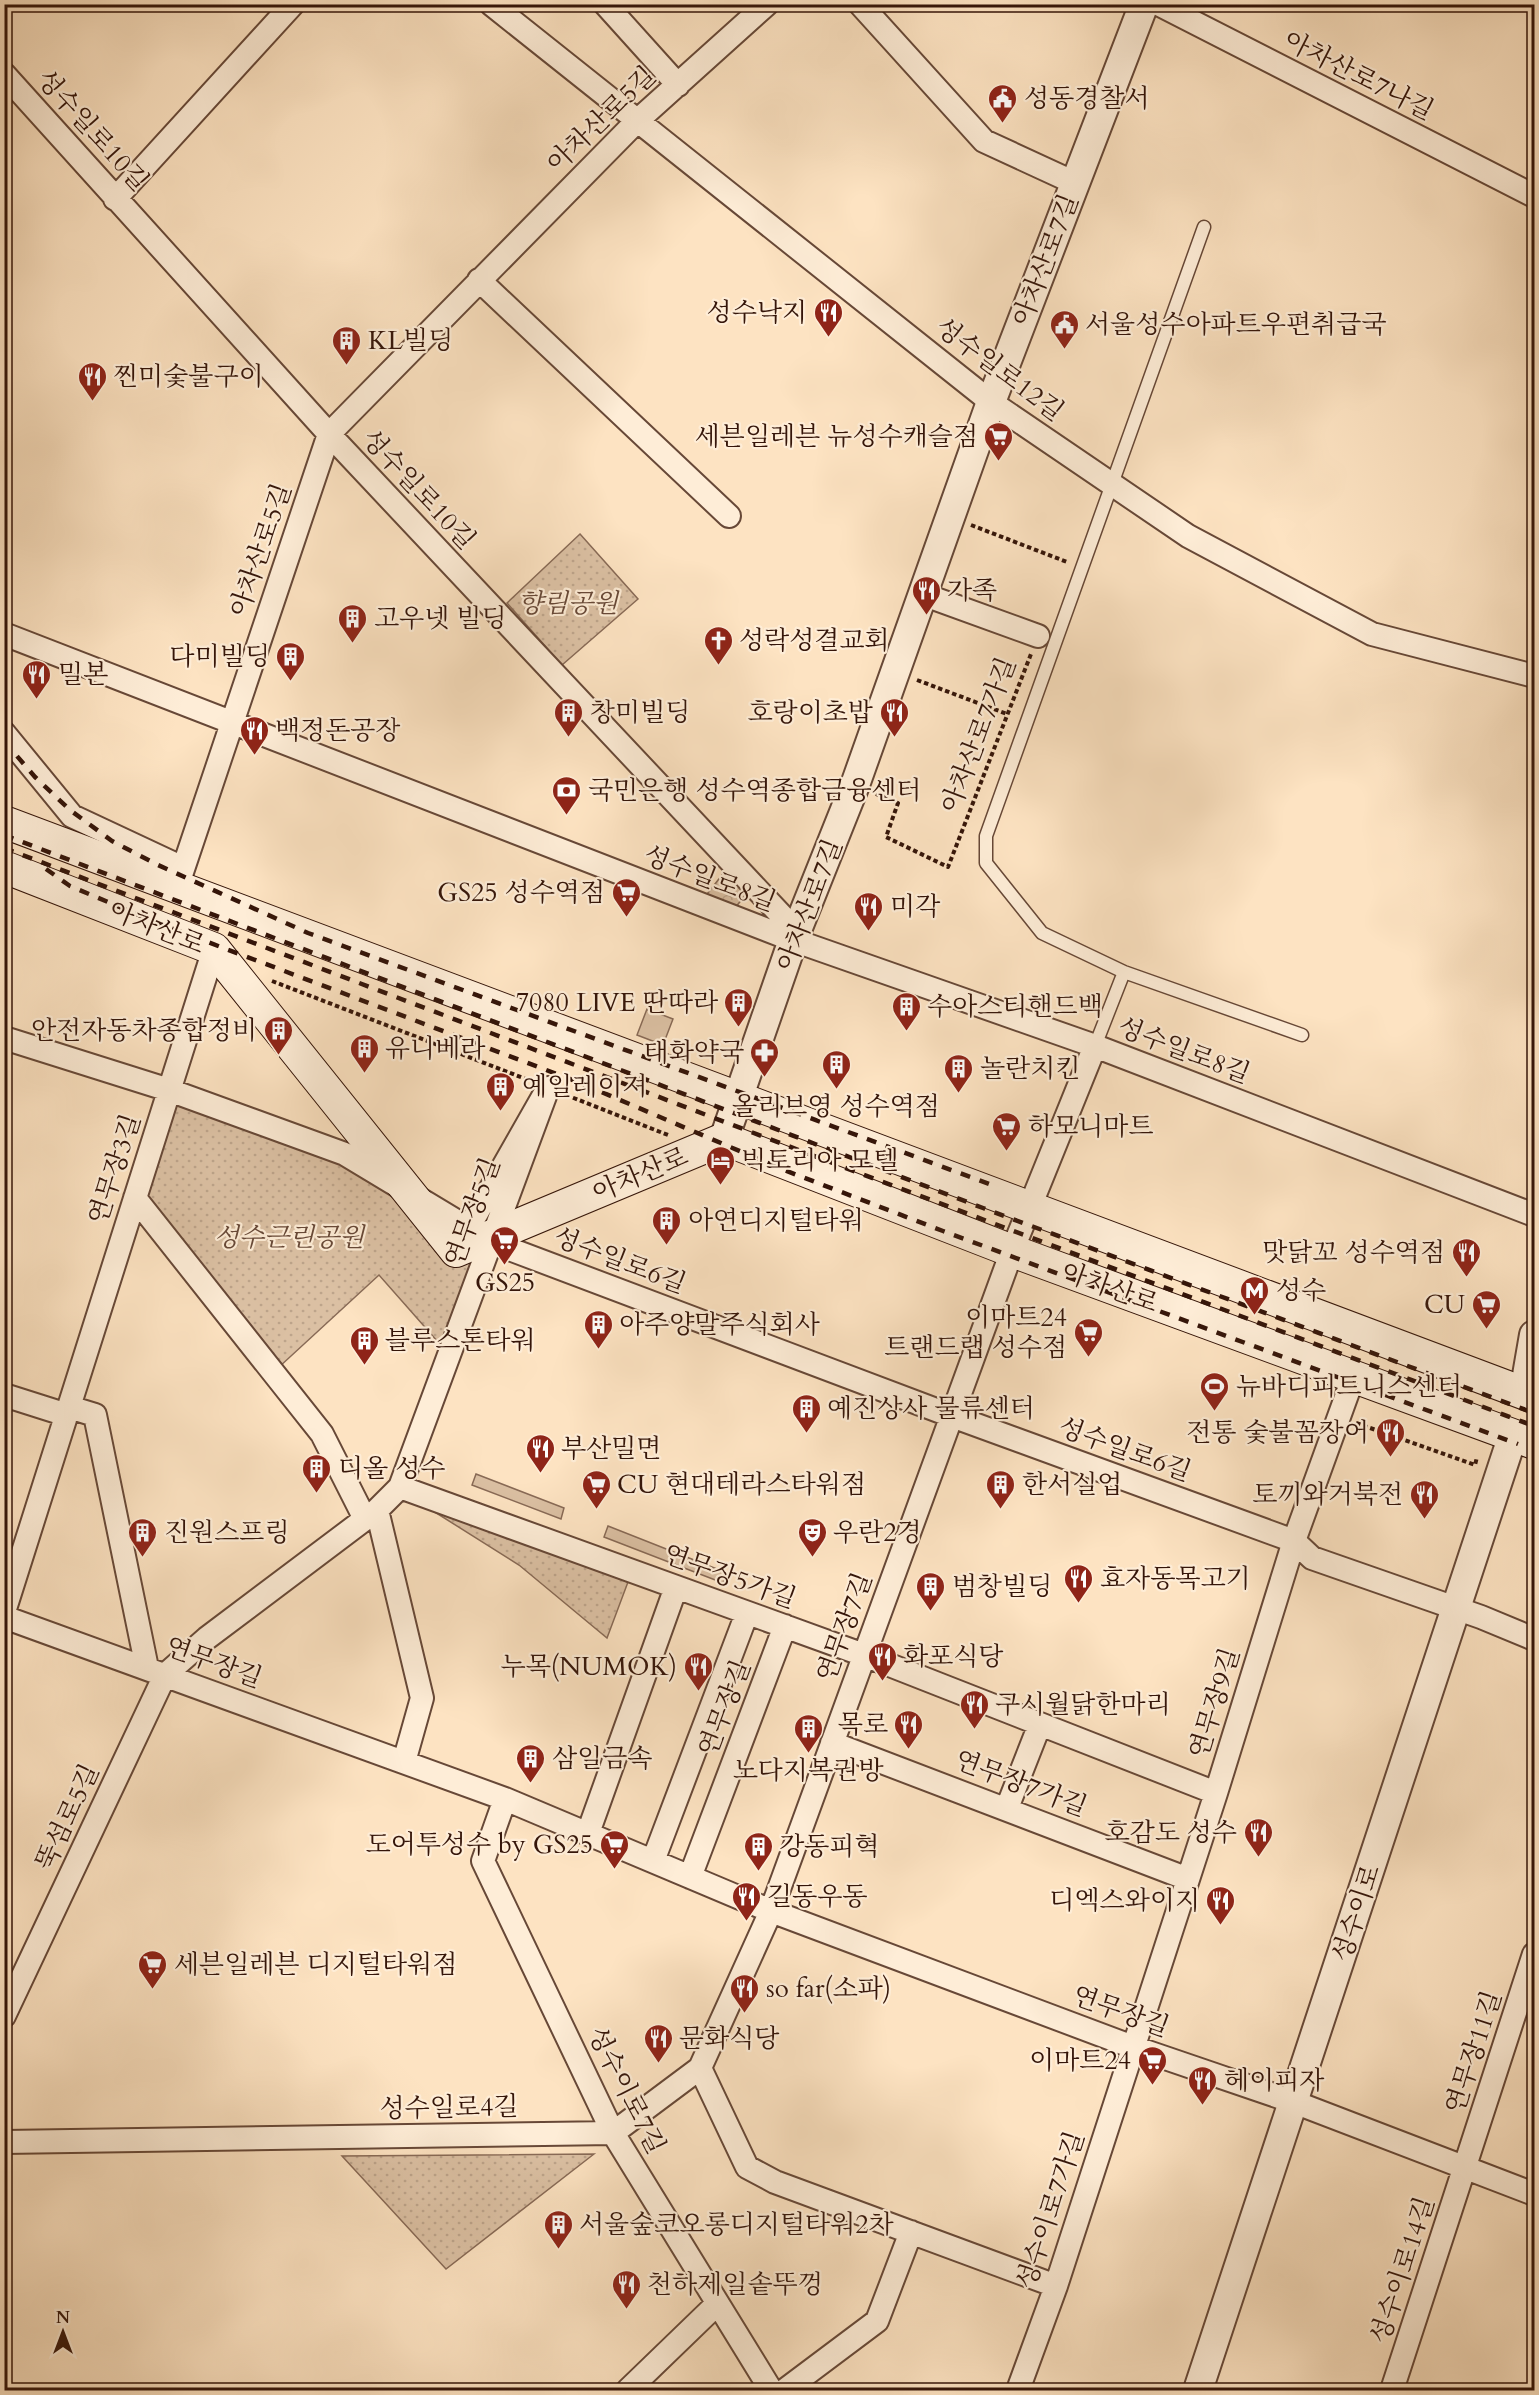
<svg xmlns="http://www.w3.org/2000/svg" width="1539" height="2395" viewBox="0 0 1539 2395" font-family="Cardo,'Noto Serif KR',serif">
<defs>
<pattern id="forest-crowns" width="20" height="18" patternUnits="userSpaceOnUse" patternTransform="scale(1.5)"><rect width="20" height="18" fill="#dbc0a3"/><path d="M2 6a3 3 0 1 1 6 0M12 15a3 3 0 1 1 6 0" fill="none" stroke="#bda48b"/></pattern>
<pattern id="park-dots" width="8" height="8" patternUnits="userSpaceOnUse" patternTransform="scale(1.5)"><rect width="8" height="8" fill="#dbc0a3"/><path d="M2 2h.1M6 6h.1" fill="none" stroke="#bda48b" stroke-width="1.8" stroke-linecap="round"/></pattern>
</defs>
<rect width="100%" height="100%" fill="#fde3c2"/>
<filter id="stains"><feTurbulence type="fractalNoise" baseFrequency=".00333" numOctaves="4"/><feColorMatrix values="0 0 0 0 .2 0 0 0 0 .09 0 0 0 0 .02 0 0 0 .5 -.17"/></filter>
<radialGradient id="worn" r=".72"><stop offset=".6" stop-color="#630" stop-opacity="0"/><stop offset="1" stop-color="#630" stop-opacity=".3"/></radialGradient>
<path fill="#dbc0a3" stroke="#886a56" stroke-width="1.5" d="M647,1009l26,10 -10,26 -26,-10z
M476,1474l88,34 -3,11 -89,-34z
M608,1526l119,47 -4,10 -119,-46z"/>
<path fill="url(#forest-crowns)" stroke="#886a56" stroke-width="1.5" d="M726,870l22,22 -14,17 -30,-11z"/>
<path fill="url(#park-dots)" stroke="#886a56" stroke-width="1.5" d="M580,534l58,65 -76,66 -55,-62z
M174,1102l168,60 141,82 -37,107 -67,-76 -101,93 -133,-170z
M422,1504l206,78 -21,56 -88,-73z
M594,2154l-148,115 -104,-113z"/>
<g fill="none" stroke-linecap="round" stroke-linejoin="round">
<defs>
<path id="service" d="M1204,227l-218,609v27l56,70 82,39 178,63
M1095,1046l29,-74"/>
<path id="minor" d="M491,4l500,398 197,134 184,98 162,42
M605,4l73,81
M860,4l124,137 91,42
M1158,4l376,192
M4,74l325,360 454,483 10,23
M115,199l178,-195
M479,280l250,236
M922,594l116,42
M4,634l789,306 302,106 439,169
M4,733l68,83 111,52
M177,887l152,-453 308,-313 130,-117
M4,1038l165,52 176,64 146,88 461,174 342,125 18,17 169,59 53,22
M135,1198l187,236 43,85
M4,1395l63,20
M69,1407l26,8 52,253
M400,1487l464,168 352,138
M377,1510l45,188 -18,64
M4,1612l210,-663
M4,1617l501,182 266,112 362,136 161,55 240,92
M832,1743l356,136
M505,1799l-22,62 130,272 158,257
M1007,1808l33,-84
M588,1833l88,-246
M653,1861l94,-248
M690,1877l95,-251
M4,2016l161,-341 42,-37 170,-128 23,-23 148,-399 -87,153
M700,2068l47,99 28,15 281,104
M4,2142l609,-9 87,-65 71,-157 241,-660 83,-205
M628,2390l89,-86
M785,2390l92,-69 34,-89
M1018,2390l38,-104 160,-493 78,-252 59,-163
M1392,2390l142,-436"/>
<path id="tertiary" d="M724,1139l69,-199 62,-155 136,-383 153,-398
M1524,1393l10,-58
M1198,2390l315,-955"/>
<path id="secondary" d="M4,822l1530,575
M4,867l210,82 242,302 268,-112 288,112 522,192"/>
</defs>
<use href="#service" stroke="#674837" stroke-width="15"/>
<use href="#minor" stroke="#674837" stroke-width="26"/>
<use href="#tertiary" stroke="#674837" stroke-width="32"/>
<use href="#secondary" stroke="#351509" stroke-width="34"/>
<path stroke="#351509" stroke-width="4" stroke-dasharray="4.5 3" stroke-linecap="butt" d="M971,525l96,37
M917,680l90,34
M876,794l22,9 -12,34 62,30 83,-213
M272,981l259,100
M566,1095l102,40
M1356,1423l119,42 2,-8"/>
<use href="#service" stroke="#feedd7" stroke-width="12"/>
<use href="#minor" stroke="#feedd7" stroke-width="22"/>
<use href="#tertiary" stroke="#feedd7" stroke-width="28"/>
<use href="#secondary" stroke="#feedd7" stroke-width="32"/>
<path stroke="#351509" stroke-width="4.5" stroke-dasharray="10 10" stroke-linecap="butt" d="M4,741l31,36 35,33 42,31 46,24 150,68 684,252
M4,835l979,373 551,205
M4,848l855,325 675,253
M46,869l24,17 90,38 418,158 206,88 159,61 575,213"/>
</g>
<defs>
<symbol id="civic-pin" viewBox="-11 -11 22 30"><path d="M0 17L-7.5 6A9.5 9.5 0 1 1 7.5 6Z" fill="#8f2418" stroke="#feedd7"/><path d="M-.6-6.5H3V-4.5H.6V-3L4-1V1h2V6H-6V1h2V-1L-.6-3ZM-1.2 2.5V6h2.4V2.5Z" fill="#fff"/></symbol>
<symbol id="restaurant-pin" viewBox="-11 -11 22 30"><path d="M0 17L-7.5 6A9.5 9.5 0 1 1 7.5 6Z" fill="#8f2418" stroke="#feedd7"/><path d="M-5-6h1v4h1v-4h1v4h1v-4h1v5L-1.5 .5V6h-2V.5L-5-1ZM5-6V6H3V1.5H1.5Q1.5-4 5-6Z" fill="#fff"/></symbol>
<symbol id="building-pin" viewBox="-11 -11 22 30"><path d="M0 17L-7.5 6A9.5 9.5 0 1 1 7.5 6Z" fill="#8f2418" stroke="#feedd7"/><path d="M-4-6H4V6H1V3H-1V6H-4ZM-2.5-4.3h1.7v1.8h-1.7ZM.8-4.3h1.7v1.8H.8ZM-2.5-1h1.7V.8h-1.7ZM.8-1h1.7V.8H.8Z" fill="#fff"/></symbol>
<symbol id="supermarket-pin" viewBox="-11 -11 22 30"><path d="M0 17L-7.5 6A9.5 9.5 0 1 1 7.5 6Z" fill="#8f2418" stroke="#feedd7"/><path d="M-6-5.5h2.5l.6 2H6L4.5 2H-2.5L-4.4-4H-6ZM-1.5 3.2a1.3 1.3 0 1 0 .1 0ZM3 3.2a1.3 1.3 0 1 0 .1 0Z" fill="#fff"/></symbol>
<symbol id="church-pin" viewBox="-11 -11 22 30"><path d="M0 17L-7.5 6A9.5 9.5 0 1 1 7.5 6Z" fill="#8f2418" stroke="#feedd7"/><path d="M-1.2-6h2.4v3.5h3.3v2.4h-3.3V6h-2.4V-.1h-3.3v-2.4h3.3Z" fill="#fff"/></symbol>
<symbol id="bank-pin" viewBox="-11 -11 22 30"><path d="M0 17L-7.5 6A9.5 9.5 0 1 1 7.5 6Z" fill="#8f2418" stroke="#feedd7"/><path d="M-6-4H6V4H-6ZM0-2.3a2.3 2.3 0 1 0 0 4.6a2.3 2.3 0 1 0 0-4.6Z" fill="#fff"/></symbol>
<symbol id="pharmacy-pin" viewBox="-11 -11 22 30"><path d="M0 17L-7.5 6A9.5 9.5 0 1 1 7.5 6Z" fill="#8f2418" stroke="#feedd7"/><path d="M-2-6h4v4h4v4h-4v4h-4v-4h-4v-4h4Z" fill="#fff"/></symbol>
<symbol id="hotel-pin" viewBox="-11 -11 22 30"><path d="M0 17L-7.5 6A9.5 9.5 0 1 1 7.5 6Z" fill="#8f2418" stroke="#feedd7"/><path d="M-6-4.5h1.5V1H6V5H4.5V3h-9V5H-6ZM-4 0a1.8 1.8 0 1 1 3.6 0ZM.5 0V-2.5h3Q6-2.5 6 0Z" fill="#fff"/></symbol>
<symbol id="metro-pin" viewBox="-11 -11 22 30"><path d="M0 17L-7.5 6A9.5 9.5 0 1 1 7.5 6Z" fill="#8f2418" stroke="#feedd7"/><path d="M-5.5 5V-5H-3L0 0L3-5H5.5V5H3V-.5L0 4L-3-.5V5Z" fill="#fff"/></symbol>
<symbol id="stadium-pin" viewBox="-11 -11 22 30"><path d="M0 17L-7.5 6A9.5 9.5 0 1 1 7.5 6Z" fill="#8f2418" stroke="#feedd7"/><path d="M0-5a6.5 5 0 1 0 0 10a6.5 5 0 1 0 0-10ZM-3.5-1.8h7v3.6h-7Z" fill="#fff"/></symbol>
<symbol id="theatre-pin" viewBox="-11 -11 22 30"><path d="M0 17L-7.5 6A9.5 9.5 0 1 1 7.5 6Z" fill="#8f2418" stroke="#feedd7"/><path d="M-5-5.5Q0-4 5-5.5V0Q5 5 0 6Q-5 5-5 0ZM-3.3-2.5H-1v1.5H-3.3ZM1-2.5H3.3v1.5H1ZM-2.8 1Q0 5.5 2.8 1Z" fill="#fff"/></symbol>
</defs>
<g fill-rule="evenodd">
<use href="#civic-pin" x="986" y="82" width="33" height="45"/>
<use href="#restaurant-pin" x="812" y="296" width="33" height="45"/>
<use href="#civic-pin" x="1048" y="308" width="33" height="45"/>
<use href="#building-pin" x="330" y="324" width="33" height="45"/>
<use href="#restaurant-pin" x="76" y="360" width="33" height="45"/>
<use href="#supermarket-pin" x="982" y="420" width="33" height="45"/>
<use href="#restaurant-pin" x="910" y="574" width="33" height="45"/>
<use href="#building-pin" x="336" y="602" width="33" height="45"/>
<use href="#church-pin" x="702" y="624" width="33" height="45"/>
<use href="#building-pin" x="274" y="640" width="33" height="45"/>
<use href="#restaurant-pin" x="20" y="658" width="33" height="45"/>
<use href="#building-pin" x="552" y="696" width="33" height="45"/>
<use href="#restaurant-pin" x="878" y="696" width="33" height="45"/>
<use href="#restaurant-pin" x="238" y="714" width="33" height="45"/>
<use href="#bank-pin" x="550" y="774" width="33" height="45"/>
<use href="#supermarket-pin" x="610" y="876" width="33" height="45"/>
<use href="#restaurant-pin" x="852" y="890" width="33" height="45"/>
<use href="#building-pin" x="722" y="986" width="33" height="45"/>
<use href="#building-pin" x="890" y="990" width="33" height="45"/>
<use href="#building-pin" x="262" y="1014" width="33" height="45"/>
<use href="#building-pin" x="348" y="1032" width="33" height="45"/>
<use href="#pharmacy-pin" x="748" y="1036" width="33" height="45"/>
<use href="#building-pin" x="820" y="1048" width="33" height="45"/>
<use href="#building-pin" x="942" y="1052" width="33" height="45"/>
<use href="#building-pin" x="484" y="1070" width="33" height="45"/>
<use href="#supermarket-pin" x="990" y="1110" width="33" height="45"/>
<use href="#hotel-pin" x="704" y="1144" width="33" height="45"/>
<use href="#building-pin" x="650" y="1204" width="33" height="45"/>
<use href="#supermarket-pin" x="488" y="1224" width="33" height="45"/>
<use href="#restaurant-pin" x="1450" y="1236" width="33" height="45"/>
<use href="#metro-pin" x="1238" y="1274" width="33" height="45"/>
<use href="#supermarket-pin" x="1470" y="1288" width="33" height="45"/>
<use href="#building-pin" x="582" y="1308" width="33" height="45"/>
<use href="#supermarket-pin" x="1072" y="1316" width="33" height="45"/>
<use href="#building-pin" x="348" y="1324" width="33" height="45"/>
<use href="#stadium-pin" x="1198" y="1370" width="33" height="45"/>
<use href="#building-pin" x="790" y="1392" width="33" height="45"/>
<use href="#restaurant-pin" x="1374" y="1416" width="33" height="45"/>
<use href="#restaurant-pin" x="524" y="1432" width="33" height="45"/>
<use href="#building-pin" x="300" y="1452" width="33" height="45"/>
<use href="#supermarket-pin" x="580" y="1468" width="33" height="45"/>
<use href="#building-pin" x="984" y="1468" width="33" height="45"/>
<use href="#restaurant-pin" x="1408" y="1478" width="33" height="45"/>
<use href="#building-pin" x="126" y="1516" width="33" height="45"/>
<use href="#theatre-pin" x="796" y="1516" width="33" height="45"/>
<use href="#restaurant-pin" x="1062" y="1562" width="33" height="45"/>
<use href="#building-pin" x="914" y="1570" width="33" height="45"/>
<use href="#restaurant-pin" x="866" y="1640" width="33" height="45"/>
<use href="#restaurant-pin" x="682" y="1650" width="33" height="45"/>
<use href="#restaurant-pin" x="958" y="1688" width="33" height="45"/>
<use href="#restaurant-pin" x="892" y="1708" width="33" height="45"/>
<use href="#building-pin" x="792" y="1712" width="33" height="45"/>
<use href="#building-pin" x="514" y="1742" width="33" height="45"/>
<use href="#restaurant-pin" x="1242" y="1816" width="33" height="45"/>
<use href="#supermarket-pin" x="598" y="1828" width="33" height="45"/>
<use href="#building-pin" x="742" y="1830" width="33" height="45"/>
<use href="#restaurant-pin" x="730" y="1880" width="33" height="45"/>
<use href="#restaurant-pin" x="1204" y="1884" width="33" height="45"/>
<use href="#supermarket-pin" x="136" y="1948" width="33" height="45"/>
<use href="#restaurant-pin" x="728" y="1972" width="33" height="45"/>
<use href="#restaurant-pin" x="642" y="2022" width="33" height="45"/>
<use href="#supermarket-pin" x="1136" y="2044" width="33" height="45"/>
<use href="#restaurant-pin" x="1186" y="2064" width="33" height="45"/>
<use href="#building-pin" x="542" y="2208" width="33" height="45"/>
<use href="#restaurant-pin" x="610" y="2268" width="33" height="45"/>
</g>
<g text-anchor="middle" stroke-width="4.5" stroke-linejoin="round" paint-order="stroke">
<g font-size="26" fill="#351509" stroke="#feedd7">
<text transform="translate(1359 75) rotate(27)" y="9">아차산로7나길</text>
<text transform="translate(601 119) rotate(-44)" y="9">아차산로5길</text>
<text transform="translate(93 130) rotate(48)" y="9">성수일로10길</text>
<text transform="translate(1045 260) rotate(-69)" y="9">아차산로7길</text>
<text transform="translate(1000 369) rotate(37)" y="9">성수일로12길</text>
<text transform="translate(419 489) rotate(47)" y="9">성수일로10길</text>
<text transform="translate(260 550) rotate(-71)" y="9">아차산로5길</text>
<text transform="translate(978 735) rotate(-69)" y="9">아차산로7가길</text>
<text transform="translate(710 878) rotate(21)" y="9">성수일로8길</text>
<text transform="translate(809 905) rotate(-69)" y="9">아차산로7길</text>
<text transform="translate(157 927) rotate(22)" y="9">아차산로</text>
<text transform="translate(1184 1050) rotate(21)" y="9">성수일로8길</text>
<text transform="translate(114 1169) rotate(-72)" y="9">연무장3길</text>
<text transform="translate(640 1174) rotate(-23)" y="9">아차산로</text>
<text transform="translate(472 1212) rotate(-70)" y="9">연무장5길</text>
<text transform="translate(620 1260) rotate(21)" y="9">성수일로6길</text>
<text transform="translate(1110 1287) rotate(20)" y="9">아차산로</text>
<text transform="translate(1125 1449) rotate(20)" y="9">성수일로6길</text>
<text transform="translate(730 1576) rotate(20)" y="9">연무장5가길</text>
<text transform="translate(844 1627) rotate(-70)" y="9">연무장7길</text>
<text transform="translate(214 1662) rotate(20)" y="9">연무장길</text>
<text transform="translate(1214 1703) rotate(-73)" y="9">연무장9길</text>
<text transform="translate(724 1708) rotate(-69)" y="9">연무장길</text>
<text transform="translate(1021 1783) rotate(21)" y="9">연무장7가길</text>
<text transform="translate(67 1817) rotate(-65)" y="9">뚝섬로5길</text>
<text transform="translate(1356 1913) rotate(-72)" y="9">성수이로</text>
<text transform="translate(1121 2011) rotate(20)" y="9">연무장길</text>
<text transform="translate(1473 2052) rotate(-72)" y="9">연무장11길</text>
<text transform="translate(627 2090) rotate(63)" y="9">성수이로7길</text>
<text transform="translate(449 2107) rotate(-1)" y="9">성수일로4길</text>
<text transform="translate(1050 2210) rotate(-72)" y="9">성수이로7가길</text>
<text transform="translate(1402 2270) rotate(-72)" y="9">성수이로14길</text>
</g>
<g font-size="26" fill="#351509" stroke="#feedd7" text-anchor="start">
<text x="1024" y="107">성동경찰서</text>
<text x="807" y="321" text-anchor="end">성수낙지</text>
<text x="1085" y="333">서울성수아파트우편취급국</text>
<text x="368" y="349">KL빌딩</text>
<text x="113" y="385">찐미숯불구이</text>
<text x="978" y="445" text-anchor="end">세븐일레븐 뉴성수캐슬점</text>
<text x="947" y="599">가족</text>
<text x="374" y="627">고우넷 빌딩</text>
<text x="739" y="649">성락성결교회</text>
<text x="270" y="665" text-anchor="end">다미빌딩</text>
<text x="58" y="683">밀본</text>
<text x="590" y="721">창미빌딩</text>
<text x="873" y="721" text-anchor="end">호랑이초밥</text>
<text x="275" y="739">백정돈공장</text>
<text x="588" y="799">국민은행 성수역종합금융센터</text>
<text x="605" y="901" text-anchor="end">GS25 성수역점</text>
<text x="890" y="915">미각</text>
<text x="718" y="1011" text-anchor="end">7080 LIVE 딴따라</text>
<text x="927" y="1015">수아스티핸드백</text>
<text x="257" y="1039" text-anchor="end">안전자동차종합정비</text>
<text x="385" y="1057">유니베라</text>
<text x="744" y="1061" text-anchor="end">태화약국</text>
<text x="980" y="1077">놀란치킨</text>
<text x="522" y="1095">예일레이져</text>
<text x="836" y="1115" text-anchor="middle">올리브영 성수역점</text>
<text x="1028" y="1135">하모니마트</text>
<text x="741" y="1169">빅토리아 모텔</text>
<text x="688" y="1229">아연디지털타워</text>
<text x="1445" y="1261" text-anchor="end">맛닭꼬 성수역점</text>
<text x="505" y="1291" text-anchor="middle">GS25</text>
<text x="1276" y="1299">성수</text>
<text x="1465" y="1313" text-anchor="end">CU</text>
<text x="1067" y="1326" text-anchor="end">이마트24<tspan x="1067" dy="30">트랜드랩 성수점</tspan></text>
<text x="619" y="1333">아주양말주식회사</text>
<text x="385" y="1349">블루스톤타워</text>
<text x="1236" y="1395">뉴바디피트니스센터</text>
<text x="827" y="1417">예진상사 물류센터</text>
<text x="1369" y="1441" text-anchor="end">전통 숯불꼼장어</text>
<text x="561" y="1457">부산밀면</text>
<text x="338" y="1477">디올 성수</text>
<text x="617" y="1493">CU 현대테라스타워점</text>
<text x="1022" y="1493">한서실업</text>
<text x="1403" y="1503" text-anchor="end">토끼와거북전</text>
<text x="164" y="1541">진원스프링</text>
<text x="833" y="1541">우란2경</text>
<text x="1100" y="1587">효자동목고기</text>
<text x="952" y="1595">범창빌딩</text>
<text x="903" y="1665">화포식당</text>
<text x="677" y="1675" text-anchor="end">누목(NUMOK)</text>
<text x="995" y="1713">구시월닭한마리</text>
<text x="888" y="1733" text-anchor="end">목로</text>
<text x="552" y="1767">삼일금속</text>
<text x="808" y="1779" text-anchor="middle">노다지복권방</text>
<text x="1237" y="1841" text-anchor="end">호감도 성수</text>
<text x="593" y="1853" text-anchor="end">도어투성수 by GS25</text>
<text x="779" y="1855">강동피혁</text>
<text x="767" y="1905">길동우동</text>
<text x="1200" y="1909" text-anchor="end">디엑스와이지</text>
<text x="174" y="1973">세븐일레븐 디지털타워점</text>
<text x="766" y="1997">so far(소파)</text>
<text x="679" y="2047">문화식당</text>
<text x="1131" y="2069" text-anchor="end">이마트24</text>
<text x="1224" y="2089">헤이피자</text>
<text x="579" y="2233">서울숲코오롱디지털타워2차</text>
<text x="647" y="2293">천하제일솥뚜껑</text>
</g>
<g font-size="26" font-style="italic" fill="#674837" stroke="#feedd7">
<text x="568" y="612">향림공원</text>
<text x="289" y="1246">성수근린공원</text>
</g>
</g>
<rect width="1539" height="2395" fill="none" stroke="#fde3c2" stroke-width="24"/>
<rect x="6" y="6" width="1527" height="2383" fill="none" stroke="#351509" stroke-width="3"/>
<rect x="12" y="12" width="1515" height="2371" fill="none" stroke="#351509" stroke-width="1.5"/>
<g transform="translate(63 2332)" stroke="#feedd7" stroke-width="4.5" paint-order="stroke">
<path d="M0-4.5L10 22L0 15L-10 22Z" fill="#351509"/>
<text y="-9" font-size="16" font-weight="bold" text-anchor="middle" fill="#351509">N</text>
</g>
<rect width="100%" height="100%" filter="url(#stains)"/>
<rect width="100%" height="100%" fill="url(#worn)"/>
</svg>
